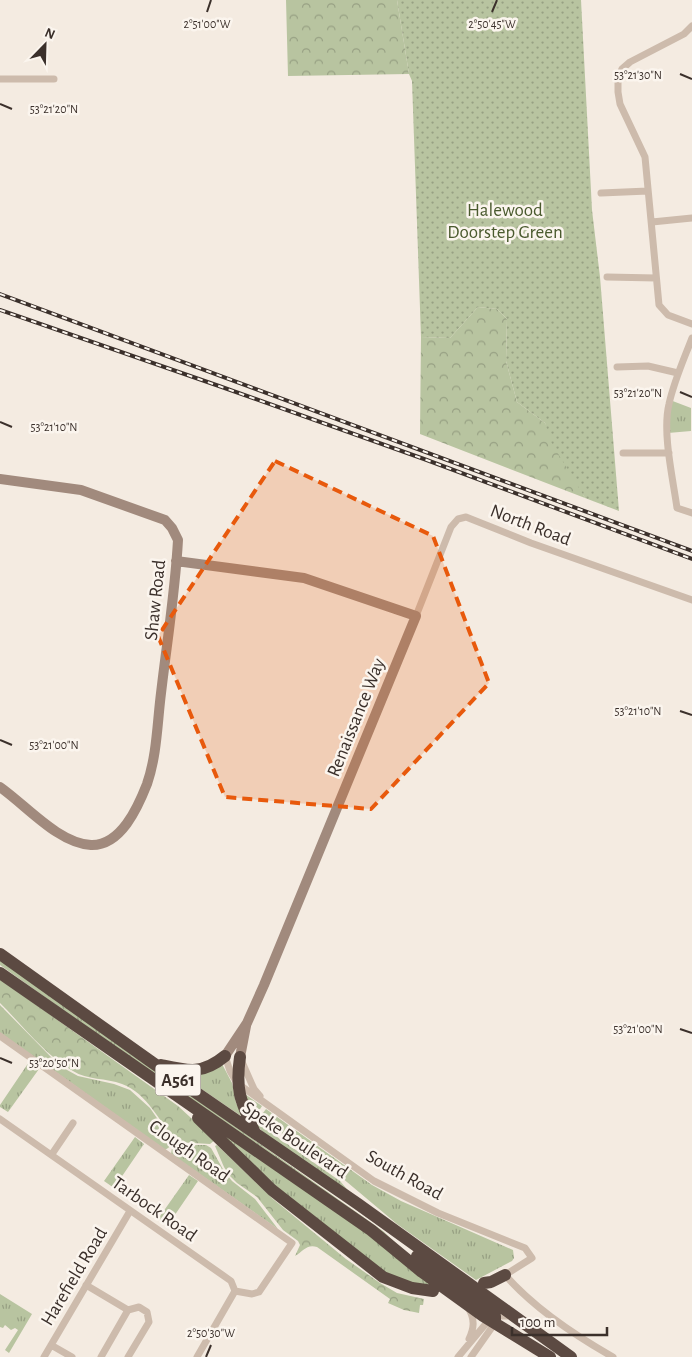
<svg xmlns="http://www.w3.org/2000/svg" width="692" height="1357" viewBox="0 0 692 1357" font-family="'Alegreya Sans',sans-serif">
<defs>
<pattern id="grass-tufts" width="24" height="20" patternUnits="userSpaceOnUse" patternTransform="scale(1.25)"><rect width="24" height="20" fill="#b8c4a0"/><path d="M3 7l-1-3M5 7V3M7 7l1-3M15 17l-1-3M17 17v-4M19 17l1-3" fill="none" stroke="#97a083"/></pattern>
<pattern id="forest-crowns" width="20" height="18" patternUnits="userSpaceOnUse" patternTransform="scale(1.25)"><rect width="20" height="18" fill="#b8c4a0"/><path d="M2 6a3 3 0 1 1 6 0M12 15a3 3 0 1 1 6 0" fill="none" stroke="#97a083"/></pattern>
<pattern id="park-dots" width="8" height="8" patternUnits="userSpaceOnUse" patternTransform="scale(1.25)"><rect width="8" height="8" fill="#b8c4a0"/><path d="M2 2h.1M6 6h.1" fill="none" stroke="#97a083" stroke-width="1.8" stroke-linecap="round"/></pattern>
</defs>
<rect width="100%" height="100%" fill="#f4ebe1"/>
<path fill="url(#grass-tufts)" d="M670,400l21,8v23l-23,2z
M0,960l383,271 32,30 -415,-296z
M0,1005l52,53 -1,7 -4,1 -47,-32z
M29,1062l10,7 -31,43 -8,-5v-2z
M221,1062l11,21 4,20 8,15 -63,-43z
M58,1065l20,11 36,8 16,6 20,18 9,13 12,19v6l-6,4 -112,-80 1,-4z
M239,1090l23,16 -9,14 87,61 12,14 -88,-62 -15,-16z
M266,1109l106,76 29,16 112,49 1,8 -2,3 -36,19 -79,-56 -56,-47 -81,-60z
M205,1118l161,115 67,54h-9l-39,-14 -86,-65z
M135,1137l9,7 -30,44 -10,-7z
M181,1145h25l5,3 13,23 8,10 23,18 23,30 -107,-75 1,-6z
M189,1175l9,6 -30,44 -10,-6z
M0,1294l32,20 -23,39 -4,-3 13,-20 -3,-2 -4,2 -6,-5 -2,3 -3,-1z"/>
<path fill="url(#forest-crowns)" d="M286,0h111l12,74 -121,2z
M478,307l19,2 10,10 -1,42 11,41 28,21 40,75 -165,-64 1,-97 29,1z
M0,979l178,127 37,34 -5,4 -34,-2c-17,-21 -28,-48 -54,-58 -16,-6 -35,-4 -49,-13 -28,-16 -50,-45 -73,-68z
M217,1145l56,54 73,60 34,24 17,10 27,6 -1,6h-3l-1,8 -15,-3 -16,-7 2,-4 -73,-52c-11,-3 -14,5 -22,9l5,-11 -2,-4 -15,-11 -26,-33 -20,-14 -8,-8 -5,-8 -9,-21z"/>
<path fill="url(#park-dots)" d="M397,0h184l11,210 8,67 19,234 -34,-13 -34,-56 -6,-19 -28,-21 -11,-41 1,-42 -10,-10 -19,-2 -28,31 -29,-1 -9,-256 -3,-7z"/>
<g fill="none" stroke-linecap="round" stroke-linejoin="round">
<path stroke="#cdbbac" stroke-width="7" d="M692,26l-8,8 -54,28 -8,7 -4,9v14l2,12 25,53 14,148 9,10 24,9
M0,79h54
M601,193l47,-2
M652,222l40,-4
M607,277l49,1
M692,338c-8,21 -18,43 -23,66 -7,28 4,75 8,104l15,5
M617,367l31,-1 30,7
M623,453h46
M416,616l35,-89 7,-8 8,-2 65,26 161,57
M0,1036l292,207 -33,49 -7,2 -17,-3
M225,1056l5,15 7,12 137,98 64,32 87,35 7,10 -27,17c29,33 69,60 108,82
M242,1062l12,27 6,7
M0,1119l231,162 4,10
M52,1154l21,-31
M86,1285l42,25
M469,1339c5,-11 6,-19 0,-30
M51,1345l21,12
M44,1357l86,-146
M101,1357l27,-47 11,-3 8,5 2,10 -21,35
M197,1357l38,-66
M458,1357l31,-37 6,-4h16
M471,1357l24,-34"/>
<path stroke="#a18a7d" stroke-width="10" d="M0,479l81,11 84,30 7,8 6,12c-3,55 -12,108 -18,162 -3,28 -4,56 -13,82 -9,23 -26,62 -56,61 -33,-2 -64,-39 -91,-58
M176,561l128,17 112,38 -152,369 -17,38 -22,33
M240,1057l6,-31"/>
<path stroke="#5c4a42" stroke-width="12" d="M0,954l153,109 205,141 213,153
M0,973l371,257 51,42 61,44 67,41
M240,1057c-5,34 1,45 15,76
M161,1065c27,6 41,10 64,-9
M198,1118l74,72 111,87 29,11 21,3
M417,1256c23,24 56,36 78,60v7
M484,1283l7,-1 14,-7"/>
<defs>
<path id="rail" d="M0,294l692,257
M0,310l219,76 205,73 268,100"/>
</defs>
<use href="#rail" stroke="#3b302b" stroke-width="4"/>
<use href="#rail" stroke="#fbf5ee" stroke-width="2" stroke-dasharray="5.5" stroke-linecap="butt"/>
</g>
<path fill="#e8590c" fill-opacity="0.2" stroke="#e8590c" stroke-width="4" stroke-dasharray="10 6" stroke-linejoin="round" d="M275,461l158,75 56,147 -118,126 -146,-12 -67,-161z"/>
<path fill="none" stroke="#3b302b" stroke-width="2" d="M207,12l4,-12M492,12l5,-12M680,74l12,5M0,104l12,5M680,392l12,5M0,422l12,5M680,711l12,4M0,740l12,5M680,1029l12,4M0,1058l12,5M206,1357l5,-12"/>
<g text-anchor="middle" stroke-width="5" stroke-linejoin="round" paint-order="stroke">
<rect fill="#fbf5ee" stroke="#756b66" stroke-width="1" x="155.5" y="1064.5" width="45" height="31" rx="4"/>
<g font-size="18" font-weight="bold" fill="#3b302b">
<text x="178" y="1086">A561</text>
</g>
<g font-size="19" fill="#4a5a2e" stroke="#fbf5ee">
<text x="505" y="216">Halewood<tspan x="505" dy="22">Doorstep Green</tspan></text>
</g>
<g font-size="19" fill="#3b302b" stroke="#fbf5ee">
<text transform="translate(531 524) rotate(21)" y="7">North Road</text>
<text transform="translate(154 600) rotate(-84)" y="7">Shaw Road</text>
<text transform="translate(355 717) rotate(-68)" y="7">Renaissance Way</text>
<text transform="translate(296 1139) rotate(34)" y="7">Speke Boulevard</text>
<text transform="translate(190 1150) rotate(35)" y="7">Clough Road</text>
<text transform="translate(405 1174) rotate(29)" y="7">South Road</text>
<text transform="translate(155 1208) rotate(35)" y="7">Tarbock Road</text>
<text transform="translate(73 1276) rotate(-59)" y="7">Harefield Road</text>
</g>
</g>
<g font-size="12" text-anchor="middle" fill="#3b302b" stroke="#fbf5ee" stroke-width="5" stroke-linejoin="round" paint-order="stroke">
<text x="207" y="28">2°51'00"W</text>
<text x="492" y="28">2°50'45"W</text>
<text x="638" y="79">53°21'30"N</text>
<text x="54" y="113">53°21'20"N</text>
<text x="638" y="397">53°21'20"N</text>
<text x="54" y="431">53°21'10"N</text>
<text x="638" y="715">53°21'10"N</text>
<text x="54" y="749">53°21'00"N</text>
<text x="638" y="1033">53°21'00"N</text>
<text x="54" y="1067">53°20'50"N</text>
<text x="211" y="1337">2°50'30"W</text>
</g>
<g transform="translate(45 45) rotate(23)" stroke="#fbf5ee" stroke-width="4" paint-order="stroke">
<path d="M0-4L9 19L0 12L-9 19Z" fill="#3b302b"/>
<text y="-8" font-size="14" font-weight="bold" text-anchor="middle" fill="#3b302b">N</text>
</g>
<path d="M512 1327v8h95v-8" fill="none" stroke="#3b302b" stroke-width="2.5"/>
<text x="520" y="1327" font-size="15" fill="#3b302b" stroke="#fbf5ee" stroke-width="4" paint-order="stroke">100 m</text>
</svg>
